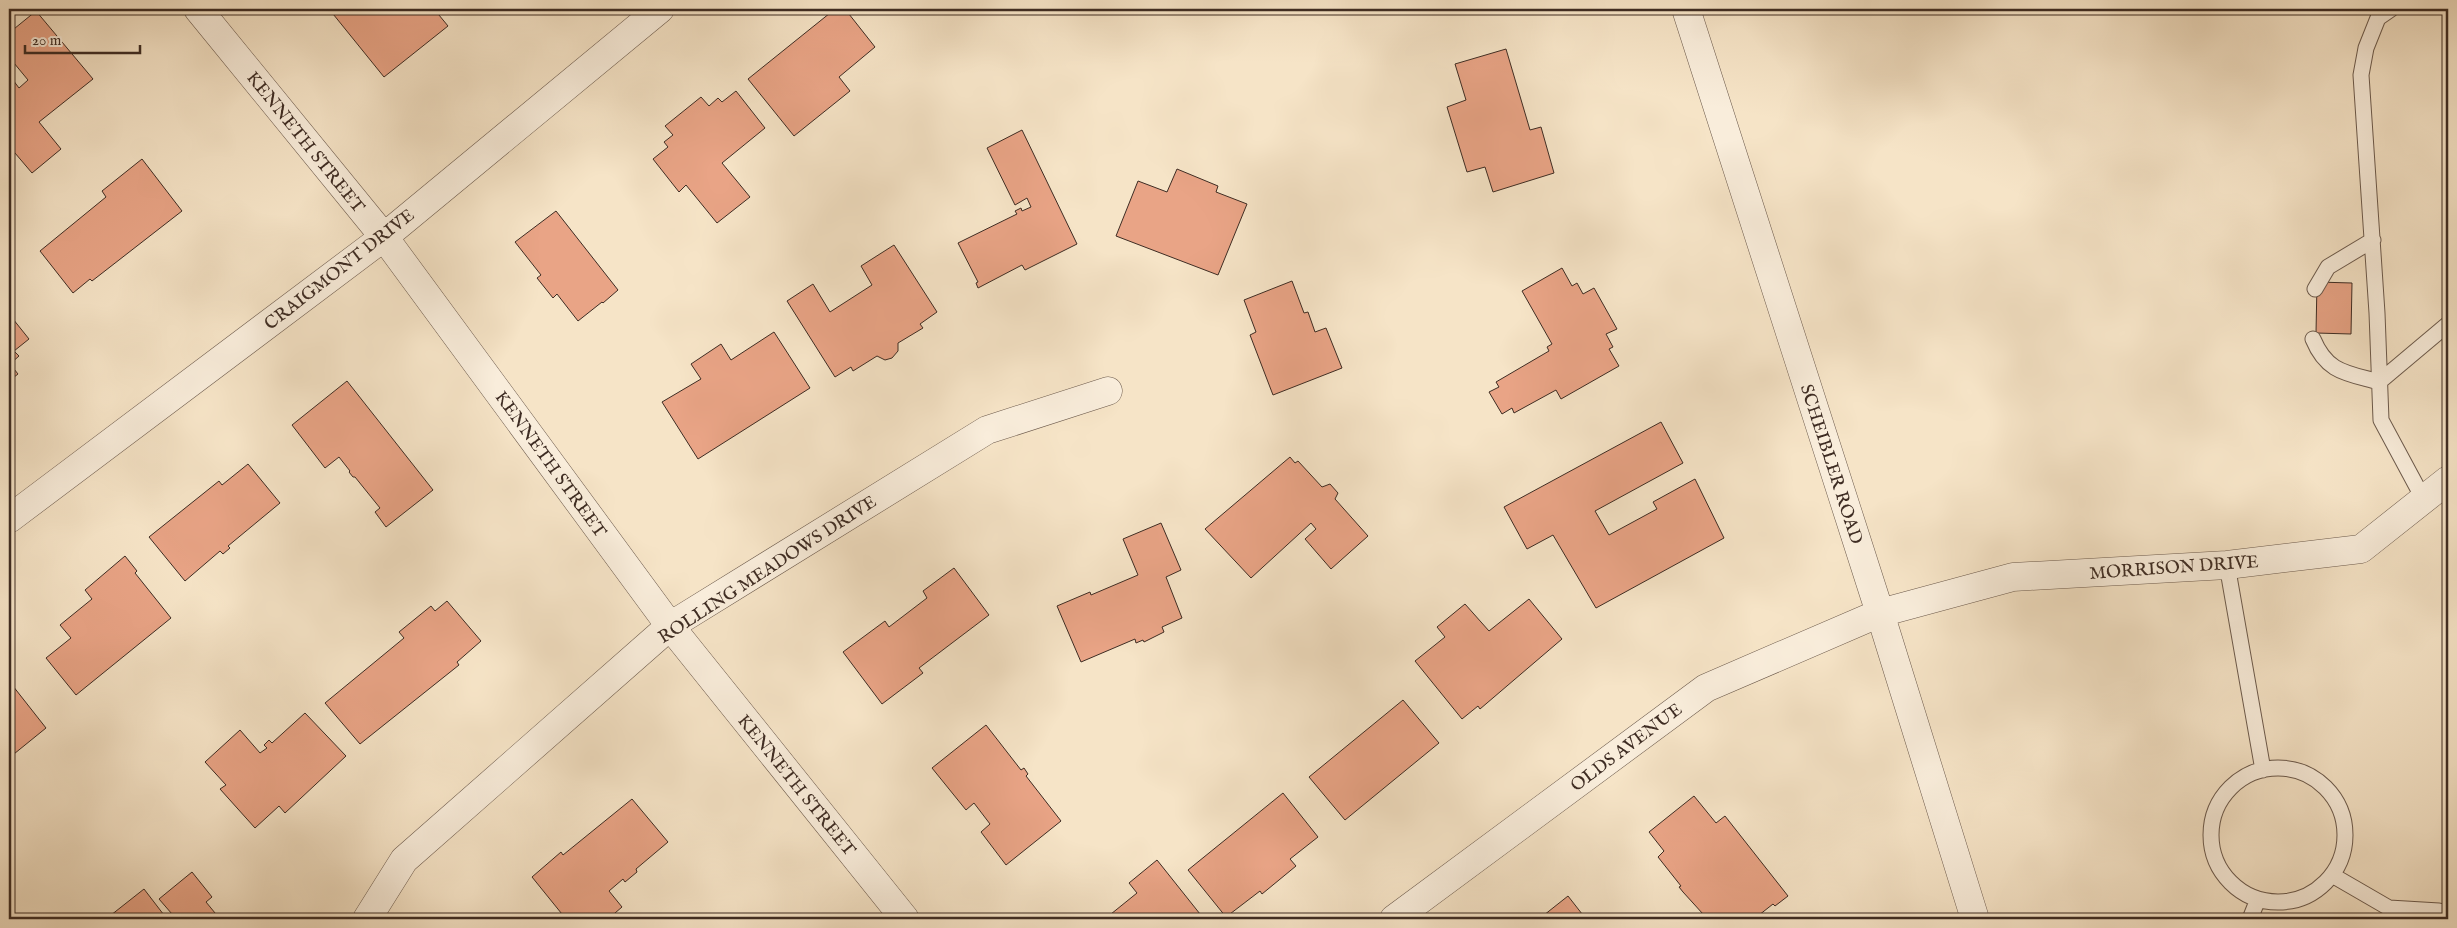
<svg xmlns="http://www.w3.org/2000/svg" width="2457" height="928" font-family="'IM FELL English',serif">
	<rect width="100%" height="100%" fill="#f6e4c7"/>
	<filter id="stains"><feTurbulence type="fractalNoise" baseFrequency=".004" numOctaves="4"/><feColorMatrix values="0 0 0 0 .2 0 0 0 0 .09 0 0 0 0 .02 0 0 0 .5 -.17"/></filter>
	<radialGradient id="worn" r=".72"><stop offset=".6" stop-color="#630" stop-opacity="0"/><stop offset="1" stop-color="#630" stop-opacity=".3"/></radialGradient>
	<!-- building -->
	<path fill="#e9a486" stroke="#3e2c23" d="M329 9H434L448 26 384 77Z
		M835 9H845L875 47 839 77 850 91 794 136 748 79Z
		M36 11 93 79 39 122 61 149 32 173 9 146V84L13 80 19 88 28 80 9 57V33Z
		M1506 49 1530 130 1541 127 1554 173 1493 192 1485 167 1467 172 1447 107 1466 100 1455 64Z
		M736 91 765 128 722 163 750 197 717 223 686 185 679 192 653 159 668 147 664 142 673 135 665 126 701 97 709 106 718 98 722 102Z
		M1022 130 1077 244 1025 270 1022 265 978 288 976 283 978 282 958 243 1017 214 1015 211 1021 208 1022 211 1031 207 1027 198 1015 205 987 148Z
		M142 159 182 211 92 281 90 279 73 293 40 251 106 197 102 191Z
		M1177 169 1218 186 1216 192 1247 204 1218 275 1116 236 1138 181 1167 192Z
		M556 211 618 290 603 303 602 302 578 321 557 294 553 298 537 278 541 275 515 242Z
		M894 245 937 312 920 324 923 328 898 343V351L892 358 885 360 877 356 853 371 851 367 835 377 787 301 813 284 830 312 872 285 861 266Z
		M1562 268 1572 286 1577 283 1583 294 1594 288 1617 329 1606 334 1613 347 1609 349 1619 366 1561 399 1556 390 1514 413 1512 408 1502 414 1489 392 1499 387 1496 382 1549 351 1547 347 1552 344 1522 291Z
		M1292 281 1304 313 1308 312 1315 332 1326 328 1342 368 1273 395 1250 335 1256 332 1244 300Z
		M2317 282 2352 283 2351 334 2316 333Z
		M9 314 29 339 14 351 19 356 10 364 18 374 9 381Z
		M774 332 810 388 698 459 662 402 701 379 691 364 721 344 731 360Z
		M347 381 433 490 386 527 375 512 380 508 355 477H353L349 472 350 471 339 457 325 468 292 425Z
		M1661 422 1683 463 1595 511 1609 535 1657 509 1653 502 1695 479 1724 538 1596 608 1553 535 1527 549 1504 507Z
		M1290 457 1295 463 1298 461 1322 487 1330 484 1338 493 1335 499 1368 536 1331 569 1305 539 1316 529 1311 523 1251 578 1205 529Z
		M248 464 280 503 228 546 230 548 223 554 220 551 185 581 149 537 219 481 222 485Z
		M1161 523 1181 570 1166 577 1182 618 1162 627 1164 632 1144 642 1143 640 1136 643 1135 639 1081 662 1057 606 1090 592 1091 595 1138 575 1123 539Z
		M125 556 137 571 135 573 171 618 76 695 46 658 71 638 60 625 92 599 85 590Z
		M954 568 989 615 919 668 923 673 882 704 843 652 885 621 889 627 927 598 923 591Z
		M1529 599 1562 639 1480 709 1478 706 1462 719 1415 661 1445 637 1437 627 1465 604 1489 631Z
		M447 601 481 641 457 662 459 665 360 744 325 703 404 638 399 632 431 606 435 611Z
		M9 681 46 728 9 758Z
		M1403 700 1439 743 1345 820 1309 777Z
		M305 713 346 756 285 813 279 806 255 828 220 789 226 785 205 762 240 730 260 753 267 748 264 745 269 740 272 743Z
		M986 725 1021 770 1024 768 1028 774 1026 776 1061 821 1006 865 981 832 990 824 974 803 966 810 932 768Z
		M1283 793 1318 837 1290 859 1296 866 1262 894 1260 891 1226 917 1188 870Z
		M1694 796 1716 823 1725 816 1788 896 1775 906 1773 904 1754 919H1697L1703 914 1683 892 1679 887 1681 886 1658 857 1664 851 1649 832Z
		M632 799 668 842 636 869 637 872 625 882 623 879 609 891 622 907 608 919H566L532 877 561 852 563 855Z
		M1157 860 1204 919H1116L1111 914 1137 893 1129 883Z
		M192 872 212 897 206 902 220 919H106L144 889 167 919 172 914 159 899Z
		M1568 896 1586 919H1539Z"/>
	<g fill="none" stroke-linecap="round" stroke-linejoin="round">
		<defs>
			<path id="service" d="M2391 9 2378 18 2366 48 2361 75 2377 313 2381 420 2424 500
				M2315 289 2328 267 2373 240
				M2313 339C2327 373 2347 373 2379 382L2448 324
				M2227 565 2263 770
				M2211 835a67 67 0 1 1 134 0a67 67 0 1 1-134 0Z
				M2332 875 2389 908 2439 911 2442 919
				M2250 919 2258 899"/>
			<path id="minor" d="M198 9 384 237 670 626 905 919
				M1686 9 1880 613 1975 919
				M9 519 384 237 660 9
				M367 919 404 860 670 626 987 430 1108 391
				M1394 919 1706 688 1880 613 2013 577 2227 565 2361 549 2448 480"/>
		</defs>
		<!-- service casing -->
		<use href="#service" stroke="#6c5a4c" stroke-width="17"/>
		<!-- minor casing -->
		<use href="#minor" stroke="#6c5a4c" stroke-width="29"/>
		<!-- service -->
		<use href="#service" stroke="#f9eddb" stroke-width="15"/>
		<!-- minor -->
		<use href="#minor" stroke="#f9eddb" stroke-width="28"/>
	</g>
	<g text-anchor="middle" stroke-width="4.5" stroke-linejoin="round" paint-order="stroke">
		<!-- street labels -->
		<g font-size="18" fill="#3e2c23" stroke="#f9eddb">
			<text transform="translate(306 142) rotate(51)" y="6">KENNETH STREET</text>
			<text transform="translate(339 269) rotate(-38)" y="6">CRAIGMONT DRIVE</text>
			<text transform="translate(551 464) rotate(54)" y="6">KENNETH STREET</text>
			<text transform="translate(1832 464) rotate(72)" y="6">SCHEIBLER ROAD</text>
			<text transform="translate(2174 567) rotate(-4)" y="6">MORRISON DRIVE</text>
			<text transform="translate(767 569) rotate(-33)" y="6">ROLLING MEADOWS DRIVE</text>
			<text transform="translate(1626 747) rotate(-37)" y="6">OLDS AVENUE</text>
			<text transform="translate(797 785) rotate(51)" y="6">KENNETH STREET</text>
		</g>
	</g>
	<!-- margin -->
	<rect width="2457" height="928" fill="none" stroke="#f6e4c7" stroke-width="30"/>
	<rect x="10" y="10" width="2437" height="908" fill="none" stroke="#3e2c23" stroke-width="2.5"/>
	<rect x="15" y="15" width="2427" height="898" fill="none" stroke="#3e2c23"/>
	<!-- scale -->
	<path d="M25 45v8h115v-8" fill="none" stroke="#3e2c23" stroke-width="2.5"/>
	<text x="32" y="45" font-size="15" fill="#3e2c23" stroke="#f9eddb" stroke-width="4" paint-order="stroke">20 m</text>
	<rect width="100%" height="100%" filter="url(#stains)"/>
	<rect width="100%" height="100%" fill="url(#worn)"/>
</svg>
